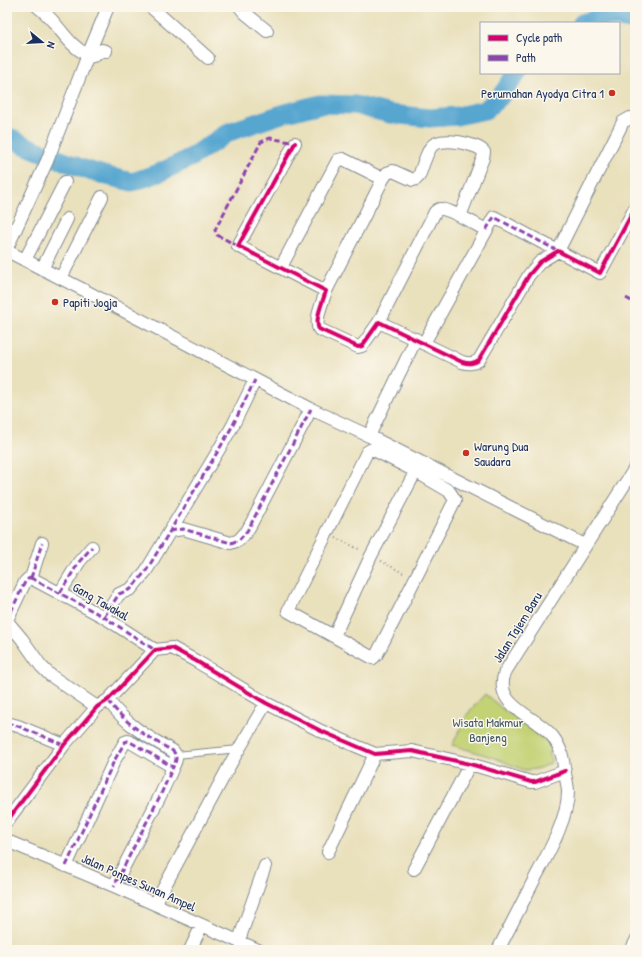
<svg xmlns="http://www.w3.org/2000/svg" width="642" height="957" font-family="'Patrick Hand',sans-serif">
	<rect width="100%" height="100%" fill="#fbf7ec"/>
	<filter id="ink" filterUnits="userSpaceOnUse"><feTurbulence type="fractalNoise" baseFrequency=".025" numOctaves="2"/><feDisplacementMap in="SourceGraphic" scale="8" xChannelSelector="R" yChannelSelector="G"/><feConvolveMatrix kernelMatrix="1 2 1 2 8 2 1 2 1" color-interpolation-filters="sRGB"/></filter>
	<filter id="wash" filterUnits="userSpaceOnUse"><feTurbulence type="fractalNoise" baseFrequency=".012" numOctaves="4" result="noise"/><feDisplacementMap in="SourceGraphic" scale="16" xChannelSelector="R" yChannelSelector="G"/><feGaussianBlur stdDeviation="0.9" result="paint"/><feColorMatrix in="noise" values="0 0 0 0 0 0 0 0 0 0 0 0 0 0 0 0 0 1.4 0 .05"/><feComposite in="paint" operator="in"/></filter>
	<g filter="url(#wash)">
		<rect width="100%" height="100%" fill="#e9e0bc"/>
		<!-- green -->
		<path fill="#c3d274" stroke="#6f8069" d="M485 694 505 711 528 723 531 728 549 742 551 763 537 769 524 770 495 758 452 745C457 737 459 730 463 722 468 711 477 703 485 694Z"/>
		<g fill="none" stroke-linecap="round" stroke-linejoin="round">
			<!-- river -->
			<path stroke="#56a6d0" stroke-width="19" d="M582 23 608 16 635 21
				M7 136 24 145 81 168 107 176 132 182 159 173 190 158 229 132 282 114 320 104 355 105 390 114 430 118 457 116 485 110 500 97 517 73"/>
		</g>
	</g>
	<g filter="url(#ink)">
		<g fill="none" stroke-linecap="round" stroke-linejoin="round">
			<defs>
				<path id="service" d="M176 755 239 749
					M628 950 635 936"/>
				<path id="minor" d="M38 7C57 20 66 45 88 55
					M151 7 208 58
					M240 7 244 12 267 31
					M86 58 96 55 102 50 106 51
					M295 143 238 246 326 291C323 301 314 320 319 329L358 347 362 346 379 322 462 362C469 364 473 364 479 360L529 275 540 262 558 251 600 273 635 208
					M7 248 47 161 88 55 108 7
					M7 251 80 288 311 409 369 436 585 545
					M25 260 65 182
					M281 267 338 160 343 159 383 179 387 173 393 171 413 180 416 179 419 176C422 168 426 154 431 147 439 136 477 143 484 152L483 158 460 216
					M42 269 67 219
					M61 278 102 197
					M326 291 383 179
					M379 322 435 212C437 210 438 209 440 209 448 208 477 225 486 230
					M424 343 494 217 558 251 623 122 630 118 635 120
					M369 436 416 339
					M372 449 415 471 449 491 455 500 377 654 373 658 288 611 367 452Z
					M170 531 183 529 231 543 239 540 247 531 251 524 311 409
					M31 578 104 617 155 650
					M31 578 42 543
					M60 593 79 562 92 547
					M104 617 119 594 131 589 146 571 221 446 233 425 255 380
					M7 620 25 582 28 579 31 578
					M7 621 22 639 41 666 50 675 97 707
					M334 636 371 556 419 465
					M108 700C125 724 147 737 173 751 178 757 176 761 173 767
					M7 723 18 726 64 745
					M7 821 64 745 97 707 108 700 155 650 172 648 196 661 266 703 321 731 375 754 412 751 470 764 531 782H535L565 771
					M7 841 114 886 258 950
					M328 852 375 754
					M66 866 114 761 125 742 128 741 132 743 173 767 161 794 114 886
					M414 869 470 764
					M155 904 232 761 266 703
					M239 940 265 866
					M190 950 202 925
					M498 950C510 927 521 905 533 882 546 857 568 820 568 792 568 786 566 779 565 774 563 759 562 749 553 737 536 715 492 707 505 672L635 468"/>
			</defs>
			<!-- service casing -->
			<use href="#service" stroke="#82888d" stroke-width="8"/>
			<!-- minor casing -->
			<use href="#minor" stroke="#82888d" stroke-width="14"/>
			<!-- path -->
			<path stroke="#82888d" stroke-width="2" stroke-dasharray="1 3" stroke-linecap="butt" d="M336 538 361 550
				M381 561 405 574"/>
			<!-- service -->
			<use href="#service" stroke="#fff" stroke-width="6"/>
			<!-- minor -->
			<use href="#minor" stroke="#fff" stroke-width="12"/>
			<!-- quiet -->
			<path stroke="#8e44ad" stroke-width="3" stroke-dasharray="6 3" stroke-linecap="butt" d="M486 230 494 217 558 251
				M238 246 217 235 215 230 261 142 270 138 295 143
				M626 298 635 303
				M170 531 183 529 231 543 239 540 247 531 251 524 311 409
				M31 578 104 617 155 650
				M31 578 42 543
				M60 593 79 562 92 547
				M104 617 119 594 131 589 146 571 221 446 233 425 255 380
				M7 620 25 582 28 579 31 578
				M108 700C125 724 147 737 173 751 178 757 176 761 173 767
				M7 723 18 726 64 745
				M66 866 114 761 125 742 128 741 132 743 173 767 161 794 114 886"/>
			<defs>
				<path id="cycleway" d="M295 143 238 246 326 291C323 301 314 320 319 329L358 347 362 346 379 322 462 362C469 364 473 364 479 360L529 275 540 262 558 251 600 273 635 208
					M7 821 64 745 97 707 108 700 155 650 172 648 196 661 266 703 321 731 375 754 412 751 470 764 531 782H535L565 771"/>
			</defs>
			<!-- cycleway casing -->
			<use href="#cycleway" stroke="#fbf7ec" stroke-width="6"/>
			<!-- cycleway -->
			<use href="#cycleway" stroke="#d6006c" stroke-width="4"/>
		</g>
	</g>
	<!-- markers -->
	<g fill="#c8321e" stroke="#fbf7ec" stroke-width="1.5">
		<circle cx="612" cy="93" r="4"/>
		<circle cx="55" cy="302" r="4"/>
		<circle cx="466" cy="453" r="4"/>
	</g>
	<g text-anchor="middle" stroke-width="3" stroke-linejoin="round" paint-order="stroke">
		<!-- poi labels -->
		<g font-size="13" fill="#1b2f5e" stroke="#fbf7ec" text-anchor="start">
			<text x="604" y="98" text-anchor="end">Perumahan Ayodya Citra 1</text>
			<text x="63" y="307">Papiti Jogja</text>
			<text x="474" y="451">Warung Dua<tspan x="474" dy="15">Saudara</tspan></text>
		</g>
		<!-- street labels -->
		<g font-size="13" fill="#1b2f5e" stroke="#fbf7ec">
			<text transform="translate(101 601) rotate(30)" y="5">Gang Tawakal</text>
			<text transform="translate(517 627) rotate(-58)" y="5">Jalan Tajem Baru</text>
			<text transform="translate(139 882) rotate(24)" y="5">Jalan Ponpes Sunan Ampel</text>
		</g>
		<!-- park labels -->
		<g font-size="13" fill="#455864" stroke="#fbf7ec">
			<text x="488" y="727">Wisata Makmur<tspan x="488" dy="15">Banjeng</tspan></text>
		</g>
	</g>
	<!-- margin -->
	<rect width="642" height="957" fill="none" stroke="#fbf7ec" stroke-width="24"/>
	<!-- legend -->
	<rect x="480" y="22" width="140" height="52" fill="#fbf7ec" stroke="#a1a7b3"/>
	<rect x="488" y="35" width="20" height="6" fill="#d6006c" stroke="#a1a7b3"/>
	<text x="516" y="42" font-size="12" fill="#1b2f5e">Cycle path</text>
	<rect x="488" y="55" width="20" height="6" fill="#8e44ad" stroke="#a1a7b3"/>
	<text x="516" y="62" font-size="12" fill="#1b2f5e">Path</text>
	<!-- north arrow -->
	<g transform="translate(42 42) rotate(108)" stroke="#fbf7ec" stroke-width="3" paint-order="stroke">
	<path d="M0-3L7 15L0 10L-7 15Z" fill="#1b2f5e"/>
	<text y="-6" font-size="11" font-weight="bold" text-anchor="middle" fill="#1b2f5e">N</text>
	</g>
</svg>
